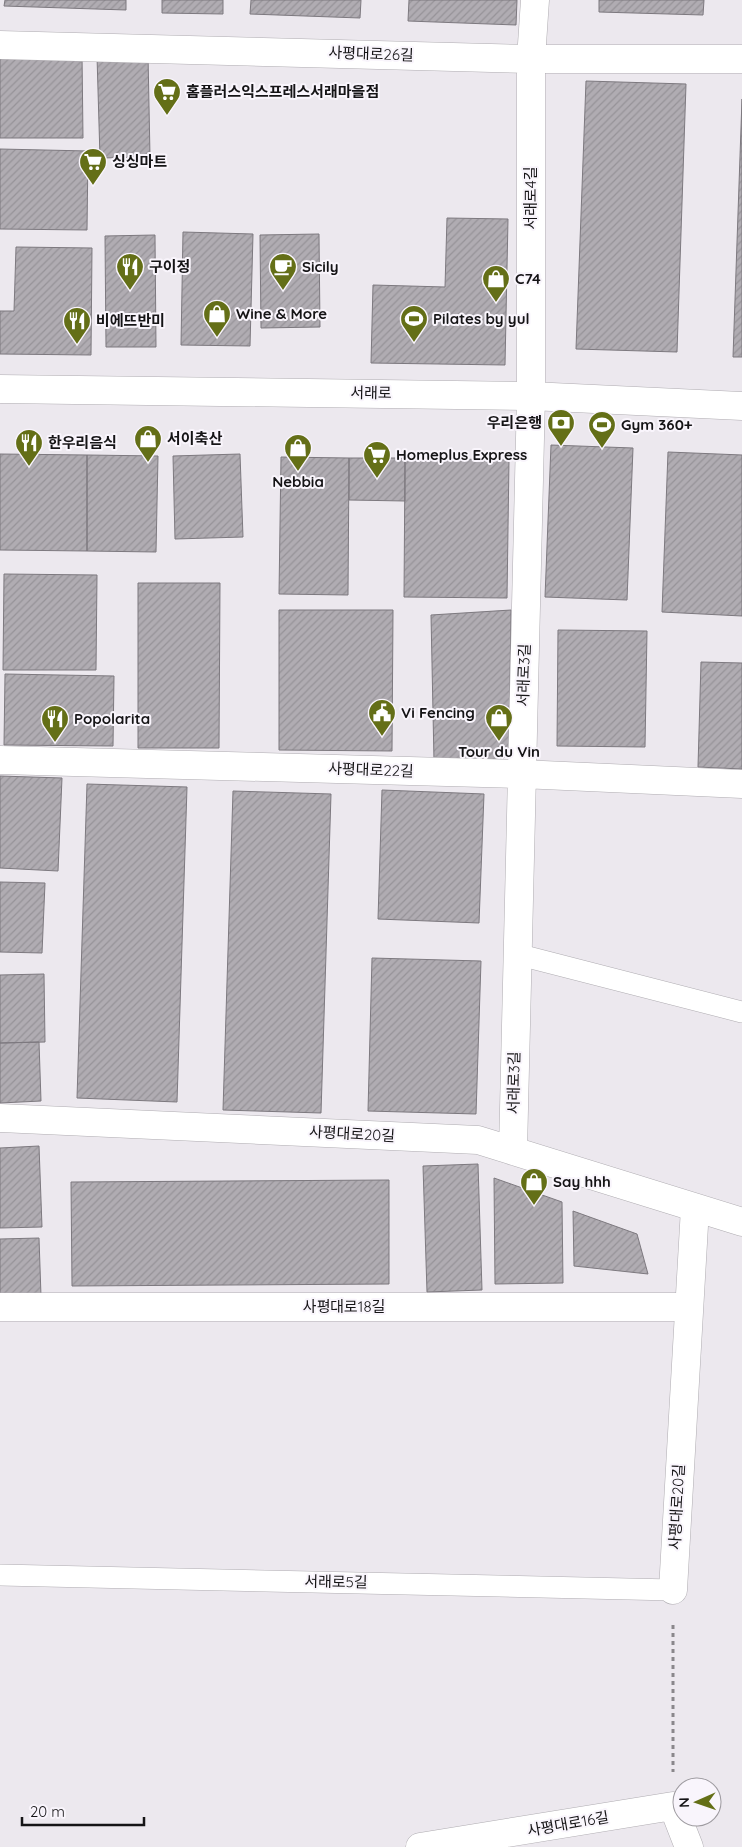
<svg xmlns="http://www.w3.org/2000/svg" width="742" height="1847" font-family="Quicksand,'Noto Sans KR',sans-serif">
	<defs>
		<pattern id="building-hatch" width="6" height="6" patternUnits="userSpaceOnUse" patternTransform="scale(1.25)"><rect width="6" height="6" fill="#b0acb2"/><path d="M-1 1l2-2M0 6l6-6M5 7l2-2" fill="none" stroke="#969398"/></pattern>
	</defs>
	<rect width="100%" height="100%" fill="#ece8ee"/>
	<!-- building -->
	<path fill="url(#building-hatch)" stroke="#7d797f" d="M5 0H126V10L4 6Z
		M162 0H223V14L162 13Z
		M251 0H361L360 18 250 14Z
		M409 0H517L516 25 408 21Z
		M599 0H704L703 15 599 12Z
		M82 55 83 138H0V56Z
		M148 55 150 157 100 158 97 56Z
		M586 81 686 84 677 352 576 349Z
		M742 99V357H733Z
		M0 149 88 151 87 230 0 229Z
		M447 218 508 219 505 365 371 363 373 285 445 287Z
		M183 232 253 234 250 346 181 345Z
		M319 234 320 327 261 328 260 235Z
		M155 235 156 347H106L105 236Z
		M16 247 92 248 91 355 0 354V311H14Z
		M551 445 633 448 627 600 545 597Z
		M668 452 742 455V616L662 612Z
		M0 454 87 455V551L0 550Z
		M240 454 243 537 175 539 173 456Z
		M87 455 158 456 156 552 87 551Z
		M281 457 349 458 348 595 279 594Z
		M349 458H405V501L349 500Z
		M405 458 509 460 507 598 404 597Z
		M4 574 97 575 96 670H3Z
		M138 583H220L219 748H138Z
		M279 610H393L392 751 279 750Z
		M511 610 509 748 504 758 497 763 434 761 431 615Z
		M558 630 647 631 645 747 557 746Z
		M701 662 742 663V769L698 767Z
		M5 674 114 676 113 746 4 745Z
		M0 776 62 778 58 871 0 868Z
		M87 784 187 787 177 1102 77 1098Z
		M382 790 484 794 479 923 378 919Z
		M233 791 331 794 321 1113 223 1110Z
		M0 882 45 883 42 953 0 952Z
		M372 958 481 961 476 1114 368 1111Z
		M44 974 45 1042 0 1043V975Z
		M39 1042 41 1101 0 1103V1043Z
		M39 1146 42 1227 0 1228V1148Z
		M478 1164 482 1290 427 1292 423 1166Z
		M494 1178 562 1202 563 1283 495 1284Z
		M389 1180V1284L72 1286 71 1182Z
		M573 1211 637 1234 648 1274 574 1266Z
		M39 1238 41 1296 0 1297V1239Z"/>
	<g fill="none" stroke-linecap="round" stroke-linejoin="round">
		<defs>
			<path id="lane" d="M516 954 742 1012
				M0 1575 673 1590"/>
			<path id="street" d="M0 45 531 59H742
				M0 760 521 774 742 784
				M0 1118 478 1140 742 1222
				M513 1151 531 396V59L535 0
				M0 1307H689
				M673 1590 695 1208
				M420 1847 673 1806 689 1847"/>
			<path id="secondary" d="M0 389 531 396 742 406"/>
		</defs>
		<!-- lane casing -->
		<use href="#lane" stroke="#afacb1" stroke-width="22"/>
		<!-- street casing -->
		<use href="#street" stroke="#afacb1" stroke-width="29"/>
		<!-- secondary casing -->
		<use href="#secondary" stroke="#afacb1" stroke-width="29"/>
		<!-- path -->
		<path stroke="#8a878b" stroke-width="3" stroke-dasharray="4 4" stroke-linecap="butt" d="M673 1625V1772"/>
		<!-- lane -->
		<use href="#lane" stroke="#fff" stroke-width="21"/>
		<!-- street -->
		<use href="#street" stroke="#fff" stroke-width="28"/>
		<!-- secondary -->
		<use href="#secondary" stroke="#fff" stroke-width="28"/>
	</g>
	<!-- icons -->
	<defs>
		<symbol id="supermarket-pin" viewBox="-11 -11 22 30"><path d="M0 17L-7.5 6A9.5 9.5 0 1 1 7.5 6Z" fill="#646f17" stroke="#f9f5fc"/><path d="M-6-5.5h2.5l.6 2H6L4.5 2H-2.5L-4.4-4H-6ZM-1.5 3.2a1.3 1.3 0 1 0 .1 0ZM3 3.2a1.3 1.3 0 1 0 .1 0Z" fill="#fff"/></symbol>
		<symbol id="restaurant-pin" viewBox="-11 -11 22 30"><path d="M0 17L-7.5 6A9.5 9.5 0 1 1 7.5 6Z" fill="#646f17" stroke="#f9f5fc"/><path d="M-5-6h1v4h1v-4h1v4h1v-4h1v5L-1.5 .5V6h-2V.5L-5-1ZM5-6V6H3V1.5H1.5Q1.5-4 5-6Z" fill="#fff"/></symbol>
		<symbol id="cafe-pin" viewBox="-11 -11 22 30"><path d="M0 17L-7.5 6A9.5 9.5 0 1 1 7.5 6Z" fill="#646f17" stroke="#f9f5fc"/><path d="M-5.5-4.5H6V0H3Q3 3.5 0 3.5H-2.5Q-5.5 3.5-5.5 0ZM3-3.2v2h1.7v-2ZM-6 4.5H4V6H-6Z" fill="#fff"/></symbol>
		<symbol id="shop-pin" viewBox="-11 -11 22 30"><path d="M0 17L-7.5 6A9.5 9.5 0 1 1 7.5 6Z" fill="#646f17" stroke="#f9f5fc"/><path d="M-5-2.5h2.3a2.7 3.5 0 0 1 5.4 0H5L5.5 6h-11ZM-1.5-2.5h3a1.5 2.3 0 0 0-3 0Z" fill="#fff"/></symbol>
		<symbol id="stadium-pin" viewBox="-11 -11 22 30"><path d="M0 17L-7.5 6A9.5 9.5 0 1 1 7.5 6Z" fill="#646f17" stroke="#f9f5fc"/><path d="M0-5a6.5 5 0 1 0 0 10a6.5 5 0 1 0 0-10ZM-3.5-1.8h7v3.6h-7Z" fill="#fff"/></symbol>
		<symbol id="bank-pin" viewBox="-11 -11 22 30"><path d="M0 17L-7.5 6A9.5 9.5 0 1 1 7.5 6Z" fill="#646f17" stroke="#f9f5fc"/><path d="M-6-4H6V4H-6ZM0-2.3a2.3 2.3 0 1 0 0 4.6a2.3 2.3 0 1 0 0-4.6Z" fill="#fff"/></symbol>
		<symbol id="civic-pin" viewBox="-11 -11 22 30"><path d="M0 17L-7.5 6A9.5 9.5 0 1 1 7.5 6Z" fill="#646f17" stroke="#f9f5fc"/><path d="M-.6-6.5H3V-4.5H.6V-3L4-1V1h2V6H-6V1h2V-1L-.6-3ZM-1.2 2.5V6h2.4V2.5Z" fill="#fff"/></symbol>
	</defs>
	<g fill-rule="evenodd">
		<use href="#supermarket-pin" x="151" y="76" width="32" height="43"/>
		<use href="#supermarket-pin" x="77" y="146" width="32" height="43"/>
		<use href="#restaurant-pin" x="114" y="251" width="32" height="43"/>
		<use href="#cafe-pin" x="267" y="251" width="32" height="43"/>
		<use href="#shop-pin" x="480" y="263" width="32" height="43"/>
		<use href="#shop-pin" x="201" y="298" width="32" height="43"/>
		<use href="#stadium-pin" x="398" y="303" width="32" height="43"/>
		<use href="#restaurant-pin" x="61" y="305" width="32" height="43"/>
		<use href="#bank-pin" x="545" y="407" width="32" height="43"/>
		<use href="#stadium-pin" x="586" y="409" width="32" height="43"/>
		<use href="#shop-pin" x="132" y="423" width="32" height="43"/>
		<use href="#restaurant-pin" x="13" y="427" width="32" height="43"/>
		<use href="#shop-pin" x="282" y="432" width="32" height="43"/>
		<use href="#supermarket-pin" x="361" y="439" width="32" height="43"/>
		<use href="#civic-pin" x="366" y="697" width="32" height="43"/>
		<use href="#shop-pin" x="483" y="702" width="32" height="43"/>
		<use href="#restaurant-pin" x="39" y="703" width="32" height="43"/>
		<use href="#shop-pin" x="518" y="1166" width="32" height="43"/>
	</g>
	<g text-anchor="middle" stroke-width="4" stroke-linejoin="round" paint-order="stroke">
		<!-- street labels -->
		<g font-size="15" fill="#151416" stroke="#f9f5fc">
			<text transform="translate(371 54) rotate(2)" y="5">사평대로26길</text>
			<text transform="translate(531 198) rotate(-90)" y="5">서래로4길</text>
			<text transform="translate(371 393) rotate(1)" y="5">서래로</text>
			<text transform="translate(524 675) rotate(-88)" y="5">서래로3길</text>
			<text transform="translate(371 770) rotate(2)" y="5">사평대로22길</text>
			<text transform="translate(514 1083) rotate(-89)" y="5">서래로3길</text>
			<text transform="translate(352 1134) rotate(3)" y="5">사평대로20길</text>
			<text x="344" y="1312">사평대로18길</text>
			<text transform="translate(677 1507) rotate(-87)" y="5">사평대로20길</text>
			<text transform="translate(336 1582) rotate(1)" y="5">서래로5길</text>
			<text transform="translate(568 1824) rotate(-10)" y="5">사평대로16길</text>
		</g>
		<!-- poi labels -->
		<g font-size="15" font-weight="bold" fill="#151416" stroke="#f9f5fc" text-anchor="start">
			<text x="186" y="97">홈플러스익스프레스서래마을점</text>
			<text x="112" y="167">싱싱마트</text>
			<text x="149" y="272">구이정</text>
			<text x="302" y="272">Sicily</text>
			<text x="515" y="284">C74</text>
			<text x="236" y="319">Wine &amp; More</text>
			<text x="433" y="324">Pilates by yul</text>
			<text x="96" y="326">비에뜨반미</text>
			<text x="542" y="428" text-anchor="end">우리은행</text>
			<text x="621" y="430">Gym 360+</text>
			<text x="167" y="444">서이축산</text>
			<text x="48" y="448">한우리음식</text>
			<text x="396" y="460">Homeplus Express</text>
			<text x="298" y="487" text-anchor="middle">Nebbia</text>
			<text x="401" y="718">Vi Fencing</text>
			<text x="74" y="724">Popolarita</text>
			<text x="499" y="757" text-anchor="middle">Tour du Vin</text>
			<text x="553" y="1187">Say hhh</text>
		</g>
	</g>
	<!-- north arrow -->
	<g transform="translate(697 1802) rotate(268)"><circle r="24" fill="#f9f5fc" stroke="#9e9ba0"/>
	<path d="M0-4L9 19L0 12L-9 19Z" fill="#646f17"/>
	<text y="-8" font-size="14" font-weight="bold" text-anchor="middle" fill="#151416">N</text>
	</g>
	<!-- scale -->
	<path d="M22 1817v8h122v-8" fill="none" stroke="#151416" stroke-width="2.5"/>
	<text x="30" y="1817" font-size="15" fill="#151416" stroke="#f9f5fc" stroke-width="4" paint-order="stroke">20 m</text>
</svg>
